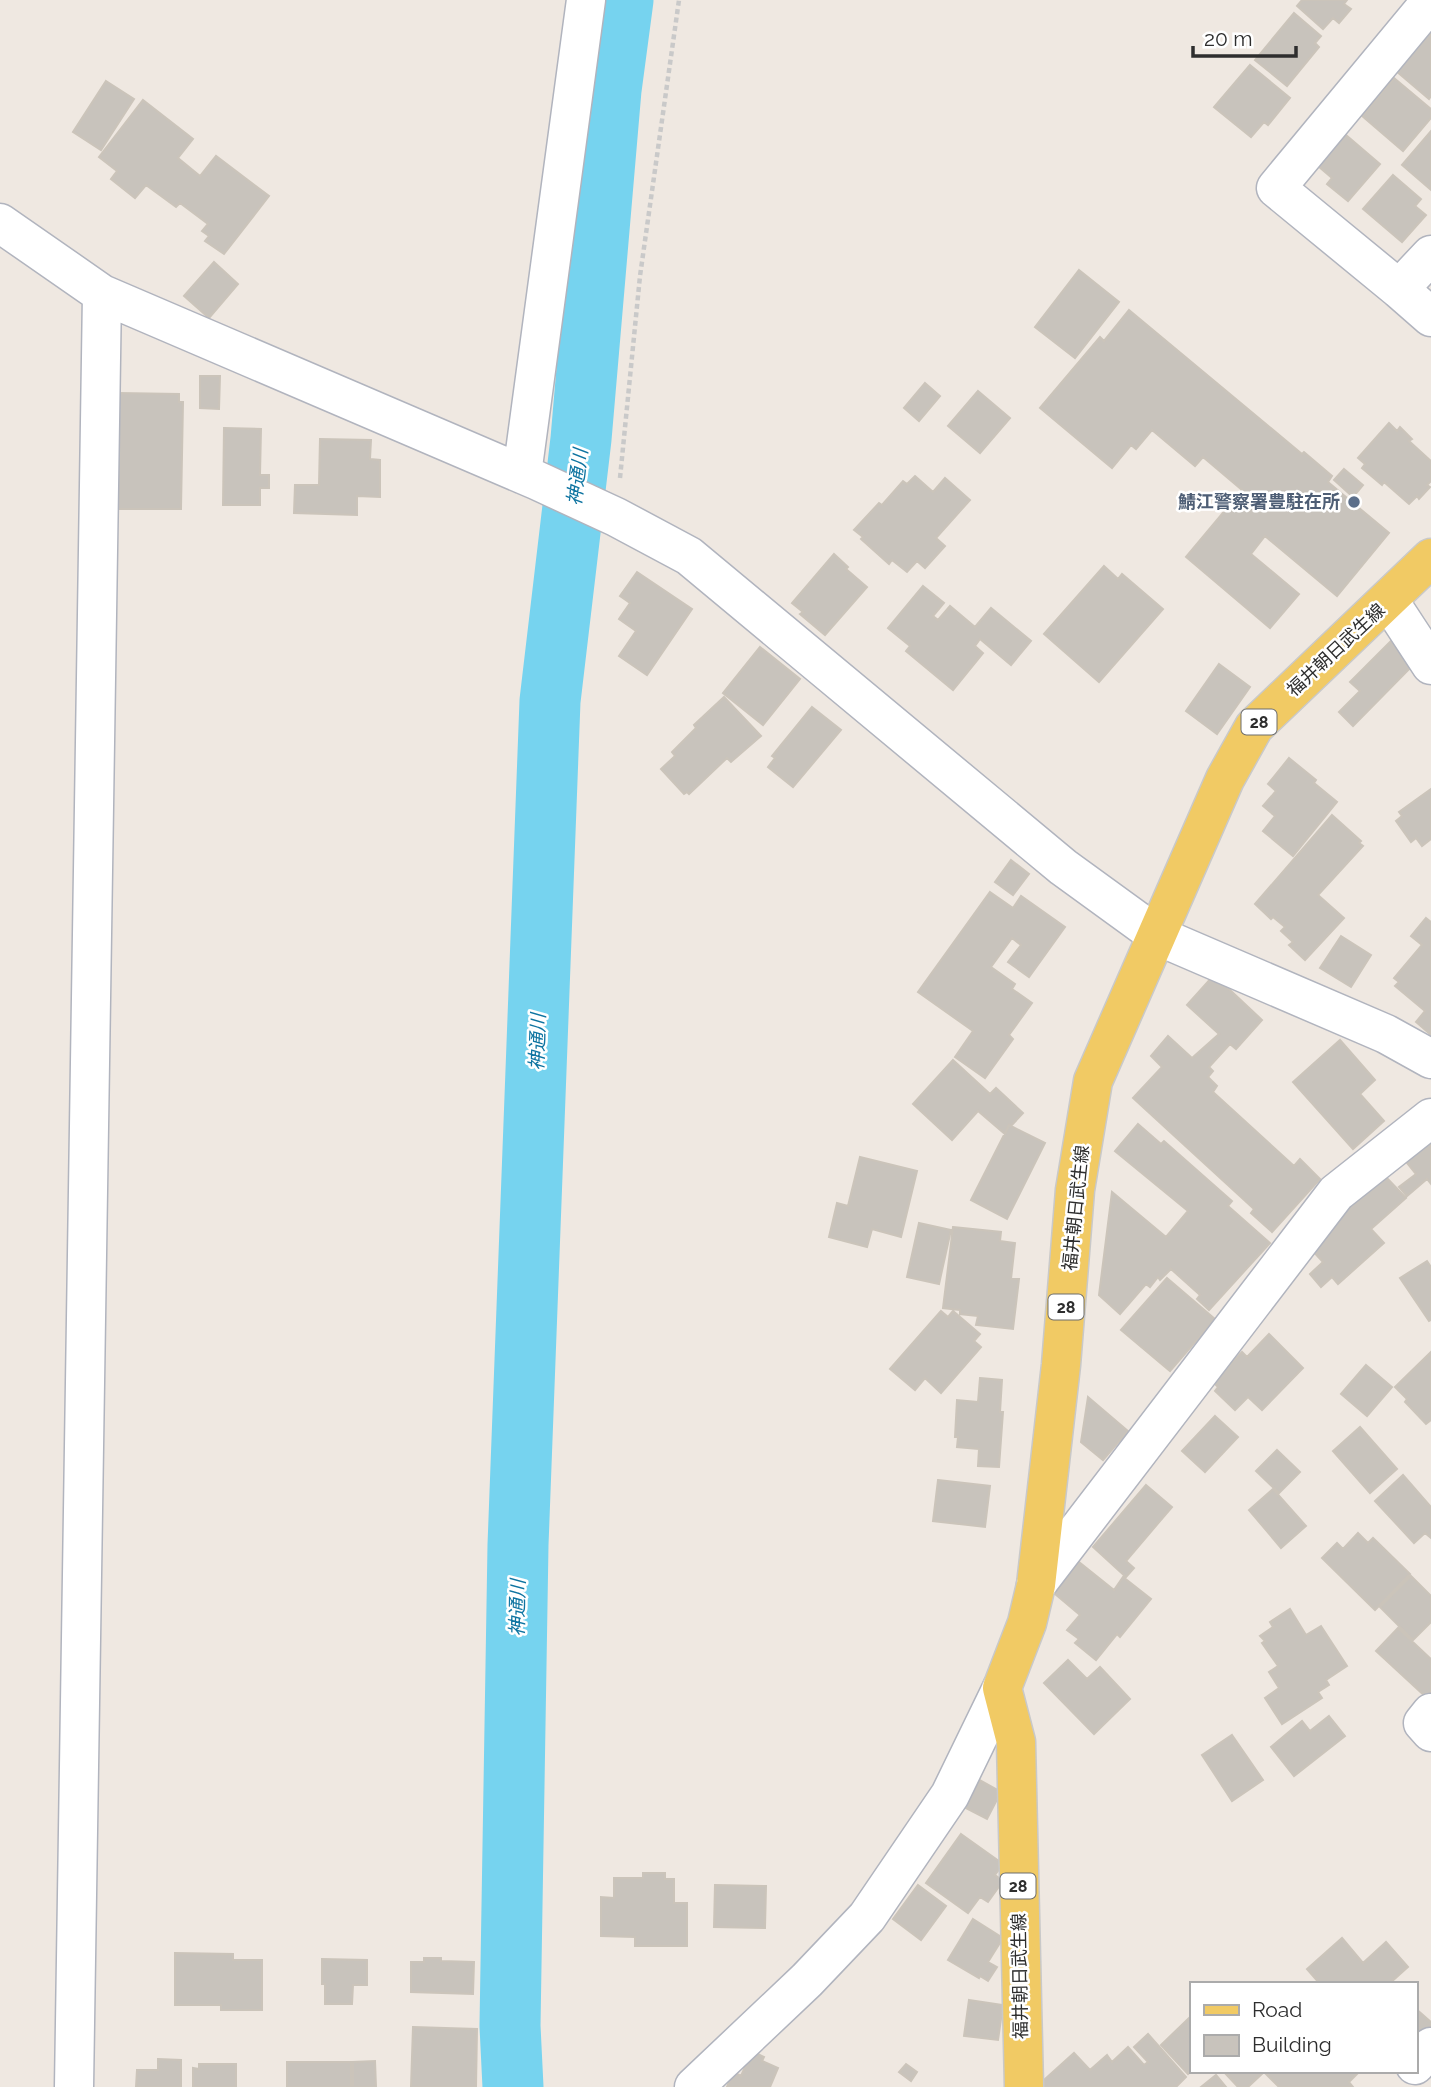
<svg xmlns="http://www.w3.org/2000/svg" width="1431" height="2087" font-family="Raleway,'Noto Sans JP',sans-serif">
	<rect width="100%" height="100%" fill="#efe8e1"/>
	<g fill="none" stroke-linecap="round" stroke-linejoin="round">
		<!-- river -->
		<path stroke="#76d3ef" stroke-width="61" d="M513 2087 510 2026 518 1545 550 701 581 439 611 90 623 0"/>
	</g>
	<!-- building -->
	<path fill="#c8c3bc" stroke="#cbc4ba" stroke-width="2" d="M1302 0H1347L1344 4 1351 9 1339 23 1333 18 1323 29 1297 6Z
		M1294 13 1321 36 1315 43 1319 47 1287 86 1255 60Z
		M1424 25 1431 31V96L1429 99 1390 66Z
		M1250 65 1290 98 1268 125 1264 122 1251 137 1214 107Z
		M1394 78 1431 109V118L1403 151 1362 116Z
		M106 81 134 99 101 150 73 132Z
		M143 100 193 139 178 158 200 176 216 156 269 196 224 254 205 241 209 236 202 231 208 224 180 203 176 207 146 185 135 198 111 179 117 171 99 157Z
		M1339 129 1380 164 1348 201 1327 184 1332 178 1312 161Z
		M1431 131V190L1402 165Z
		M1393 175 1421 199 1415 206 1426 215 1402 242 1363 209Z
		M214 262 238 284 209 318 184 296Z
		M1079 270 1119 302 1075 358 1035 327Z
		M1129 310 1302 454 1304 452 1332 476 1328 482 1389 533 1337 596 1265 536 1251 554 1299 594 1270 628 1186 557 1242 490 1203 457 1195 466 1152 430 1136 449 1131 445 1112 468 1040 408 1100 337 1104 341Z
		M200 376H220L219 409 200 408Z
		M925 383 940 396 919 421 904 408Z
		M978 391 1010 418 980 453 948 426Z
		M118 393 179 394V402H183L181 509H117Z
		M1389 423 1397 431 1400 427 1412 439 1409 441 1431 461V481L1427 485 1430 487 1419 499 1417 496 1409 504 1384 482 1382 485 1362 468 1365 464 1358 458Z
		M224 428 261 429 260 475H269V488H260V505H223Z
		M320 439 371 440 370 459 380 460V497L357 496V515L294 513 295 485H319Z
		M1344 469 1363 485 1353 497 1334 480Z
		M915 476 933 492 945 478 970 500 936 538 945 546 925 568 917 561 907 572 892 560 889 564 861 539 863 537 854 530 879 503 882 505 903 481 907 484Z
		M834 554 848 567 846 569 867 587 825 635 800 614 803 612 792 603Z
		M1104 566 1118 579 1122 574 1163 609 1099 682 1044 634Z
		M637 572 692 609 647 675 619 656 636 631 619 619 630 603 620 596Z
		M923 586 944 603 933 616 938 620 950 606 975 627 991 608 1031 641 1011 665 980 639 975 646 983 653 953 690 906 651 910 646 888 628Z
		M1398 634 1421 657 1353 726 1339 712 1360 691 1350 682Z
		M760 647 800 679 763 725 723 693Z
		M1219 664 1250 687 1217 734 1186 711Z
		M724 697 761 736 731 762 727 758 689 794 687 792 684 794 661 769 675 756 672 752 696 728 694 725Z
		M812 707 841 730 793 787 768 767 775 758 772 756Z
		M1289 758 1316 780 1314 783 1337 802 1293 856 1263 831 1275 816 1263 806 1276 791 1268 784Z
		M1431 789V839L1422 846 1416 838 1411 842 1396 821 1402 816 1399 812Z
		M1332 815 1361 841 1359 843 1363 846 1318 895 1344 918 1305 960 1289 945 1293 942 1281 931 1285 927 1273 917 1271 919 1255 904Z
		M1011 860 1029 874 1013 895 995 882Z
		M990 892 1013 908 1021 896 1065 927 1029 977 1008 962 1021 945 1012 938 991 967 1015 984 1012 989 1032 1003 1009 1035 1013 1039 985 1078 955 1057 973 1031 918 992Z
		M1426 918 1431 922V1035L1416 1022 1425 1011 1395 986 1399 982 1394 978 1422 945 1411 936Z
		M1341 936 1371 955 1351 987 1320 968Z
		M1214 975 1262 1020 1236 1049 1230 1044 1209 1067 1213 1071 1208 1077 1217 1086 1213 1092 1294 1166 1300 1159 1320 1179 1272 1232 1251 1213 1254 1209 1133 1098 1162 1067 1151 1056 1168 1036 1192 1058 1219 1034 1187 1005Z
		M1340 1040 1375 1080 1360 1094 1384 1121 1353 1149 1293 1082Z
		M953 1060 990 1094 996 1088 1023 1113 1011 1126 1009 1125 1005 1134 978 1111 952 1140 913 1104Z
		M1138 1124 1161 1144 1164 1141 1232 1201 1228 1206 1270 1243 1209 1310 1197 1299 1200 1295 1171 1269 1160 1280 1158 1277 1150 1287 1146 1284 1120 1314 1099 1295 1112 1192 1166 1237 1188 1211 1115 1151Z
		M1009 1125 1045 1143 1007 1219 971 1200Z
		M1431 1136V1184L1427 1179 1407 1196 1399 1187 1416 1174 1403 1158Z
		M860 1157 917 1171 901 1237 872 1229 867 1247 829 1237 837 1203 848 1206Z
		M1384 1175 1406 1198 1371 1229 1384 1243 1338 1284 1332 1277 1321 1287 1310 1274 1323 1262 1310 1248 1349 1207Z
		M919 1223 951 1230 939 1284 907 1277Z
		M953 1227 1001 1232 1000 1241 1015 1243 1011 1279H1019L1013 1329 976 1325 978 1316 960 1314V1310L943 1308Z
		M1427 1261 1431 1267V1320L1429 1321 1400 1278Z
		M1167 1278 1215 1319 1170 1371 1121 1330Z
		M941 1311 948 1317 953 1311 980 1334 974 1341 981 1347 941 1393 925 1378 915 1390 890 1369Z
		M1269 1334 1303 1368 1262 1410 1248 1397 1235 1410 1215 1391 1218 1387 1213 1382 1242 1352 1247 1357Z
		M1431 1352V1420L1426 1424 1405 1402 1407 1399 1395 1387Z
		M1366 1365 1392 1387 1367 1416 1341 1394Z
		M980 1378 1002 1380 1000 1412H1003L999 1467 978 1466 979 1449 957 1447 958 1437H955L957 1400 978 1402Z
		M1088 1397 1128 1431 1103 1460 1081 1442Z
		M1215 1416 1238 1437 1205 1472 1182 1451Z
		M1360 1427 1397 1469 1370 1493 1333 1451Z
		M1277 1450 1300 1472 1279 1493 1256 1471Z
		M1403 1475 1431 1507V1538L1425 1533 1414 1543 1375 1501Z
		M938 1480 990 1486 985 1527 933 1521Z
		M1146 1485 1172 1507 1126 1561 1134 1568 1126 1577 1093 1547Z
		M1273 1489 1306 1526 1281 1548 1249 1510Z
		M1358 1533 1368 1543 1373 1538 1410 1574 1375 1610 1322 1558 1337 1543 1343 1549Z
		M1079 1562 1114 1590 1123 1577 1151 1599 1120 1637 1117 1634 1096 1660 1075 1643 1079 1639 1067 1630 1080 1615 1054 1593Z
		M1411 1576 1431 1596V1622L1413 1640 1380 1607Z
		M1290 1609 1306 1635 1321 1626 1347 1666 1326 1680 1329 1685 1318 1692 1322 1698 1282 1724 1265 1698 1279 1688 1269 1672 1278 1666 1262 1643 1265 1641 1260 1636 1273 1627 1270 1622Z
		M1398 1628 1431 1659V1696L1427 1698 1376 1651Z
		M1068 1660 1087 1679 1100 1667 1130 1699 1094 1734 1044 1683Z
		M1329 1716 1345 1736 1294 1776 1271 1747 1302 1721 1310 1731Z
		M1232 1735 1263 1780 1232 1801 1202 1755Z
		M976 1778 1001 1792 987 1819 962 1806Z
		M961 1834 1003 1864 995 1875 1003 1881 988 1902 980 1897 968 1913 926 1883Z
		M643 1873H665V1879H674V1903H687V1946H635V1937L601 1936V1897L614 1898V1878H643Z
		M715 1885 766 1886 765 1928 714 1927Z
		M918 1885 946 1906 921 1940 893 1919Z
		M973 1919 1003 1938 988 1962 997 1967 988 1981 980 1976 979 1978 948 1960Z
		M1342 1938 1363 1963 1386 1942 1408 1967 1389 1984H1320L1307 1969Z
		M175 1953 233 1954V1960H262V2010H221V2005H175Z
		M424 1958H441V1961L474 1962 473 1994 411 1992V1962H424Z
		M322 1959 367 1960V1985H353L352 2004H325V1984H322Z
		M969 2000 1003 2005 998 2040 964 2036Z
		M1415 2008 1431 2022V2026L1415 2044Z
		M1190 2017 1191 2071 1188 2074 1161 2045Z
		M413 2027 477 2029 476 2087H411Z
		M1148 2034 1186 2077 1176 2087H1044V2080L1074 2053 1090 2070 1107 2055 1112 2062 1128 2047 1144 2065 1148 2062 1134 2047Z
		M752 2051 764 2057 762 2061 778 2068 770 2087H727L733 2072 741 2076Z
		M158 2059 181 2060V2087H136L137 2070H158Z
		M375 2061 376 2087H353V2062Z
		M287 2062H351V2087H287Z
		M199 2064H236V2087H193V2068L199 2069Z
		M906 2064 917 2072 911 2081 899 2072Z
		M1223 2071H1360L1349 2082 1353 2087H1279L1264 2072 1248 2087H1238Z
		M1216 2075 1226 2087H1201Z"/>
	<g fill="none" stroke-linecap="round" stroke-linejoin="round">
		<defs>
			<path id="minor" d="M1431 1 1276 188 1399 289 1431 255
				M0 223 102 294 536 480 616 517 689 556 1063 867 1158 936 1386 1034 1431 1059
				M1399 289 1431 317
				M522 474 586 0
				M1389 601 1431 665
				M1036 1585 1336 1193 1431 1118
				M1431 1713 1423 1723 1431 1732
				M1415 2065 1431 2047
				M74 2087 102 294
				M694 2087 807 1980 867 1917 950 1795 1002 1688"/>
			<path id="major" d="M1024 2087 1016 1742 1002 1688 1027 1623 1036 1585 1061 1365 1075 1190 1093 1081 1225 779 1254 727 1431 558"/>
		</defs>
		<!-- minor casing -->
		<use href="#minor" stroke="#b1b4be" stroke-width="41"/>
		<!-- major casing -->
		<use href="#major" stroke="#c9c9c9" stroke-width="41"/>
		<!-- path -->
		<path stroke="#c9c9c9" stroke-width="4.5" stroke-dasharray="5 3.5" stroke-linecap="butt" d="M620 478 640 276 679 0"/>
		<!-- minor -->
		<use href="#minor" stroke="#fff" stroke-width="38"/>
		<!-- major -->
		<use href="#major" stroke="#f1ca64" stroke-width="38"/>
	</g>
	<!-- markers -->
	<circle fill="#5c6f8a" stroke="#fff" stroke-width="2.5" cx="1354" cy="502" r="7"/>
	<g text-anchor="middle" stroke-width="5" stroke-linejoin="round" paint-order="stroke">
		<!-- shield labels -->
		<g fill="#fff" stroke="#6d6d6d" stroke-width="2">
			<rect x="1241.5" y="709.5" width="35" height="25" rx="5"/>
			<rect x="1048.5" y="1294.5" width="35" height="25" rx="5"/>
			<rect x="1000.5" y="1873.5" width="35" height="25" rx="5"/>
		</g>
		<g font-size="16" font-weight="bold" fill="#2e2e2e">
			<text x="1259" y="728">28</text>
			<text x="1066" y="1313">28</text>
			<text x="1018" y="1892">28</text>
		</g>
		<!-- service labels -->
		<g font-size="18" font-weight="bold" fill="#4e5e75" stroke="#fff" text-anchor="end">
			<text x="1340" y="508">鯖江警察署豊駐在所</text>
		</g>
		<!-- street labels -->
		<g font-size="18" fill="#2e2e2e" stroke="#fff">
			<text transform="translate(1336 650) rotate(-43)" y="6">福井朝日武生線</text>
			<text transform="translate(1076 1208) rotate(-84)" y="6">福井朝日武生線</text>
			<text transform="translate(1020 1976) rotate(-91)" y="6">福井朝日武生線</text>
		</g>
		<!-- water labels -->
		<g font-size="19" font-style="italic" fill="#0e74a1" stroke="#fff">
			<text transform="translate(577 477) rotate(-83)" y="7">神通川</text>
			<text transform="translate(537 1042) rotate(-88)" y="7">神通川</text>
			<text transform="translate(517 1608) rotate(-89)" y="7">神通川</text>
		</g>
	</g>
	<!-- legend -->
	<rect x="1190" y="1982" width="228" height="91" fill="#ffffff" stroke="#ababab" stroke-width="2"/>
	<rect x="1204" y="2005" width="35" height="10" fill="#f1ca64" stroke="#ababab" stroke-width="2"/>
	<text x="1252" y="2017" font-size="21" fill="#2e2e2e">Road</text>
	<rect x="1204" y="2035" width="35" height="21" fill="#c8c3bc" stroke="#ababab" stroke-width="2"/>
	<text x="1252" y="2052" font-size="21" fill="#2e2e2e">Building</text>
	<!-- scale -->
	<path d="M1193 46v10h103v-10" fill="none" stroke="#2e2e2e" stroke-width="3.5"/>
	<text x="1204" y="46" font-size="21" fill="#2e2e2e" stroke="#ffffff" stroke-width="5" paint-order="stroke">20 m</text>
</svg>
